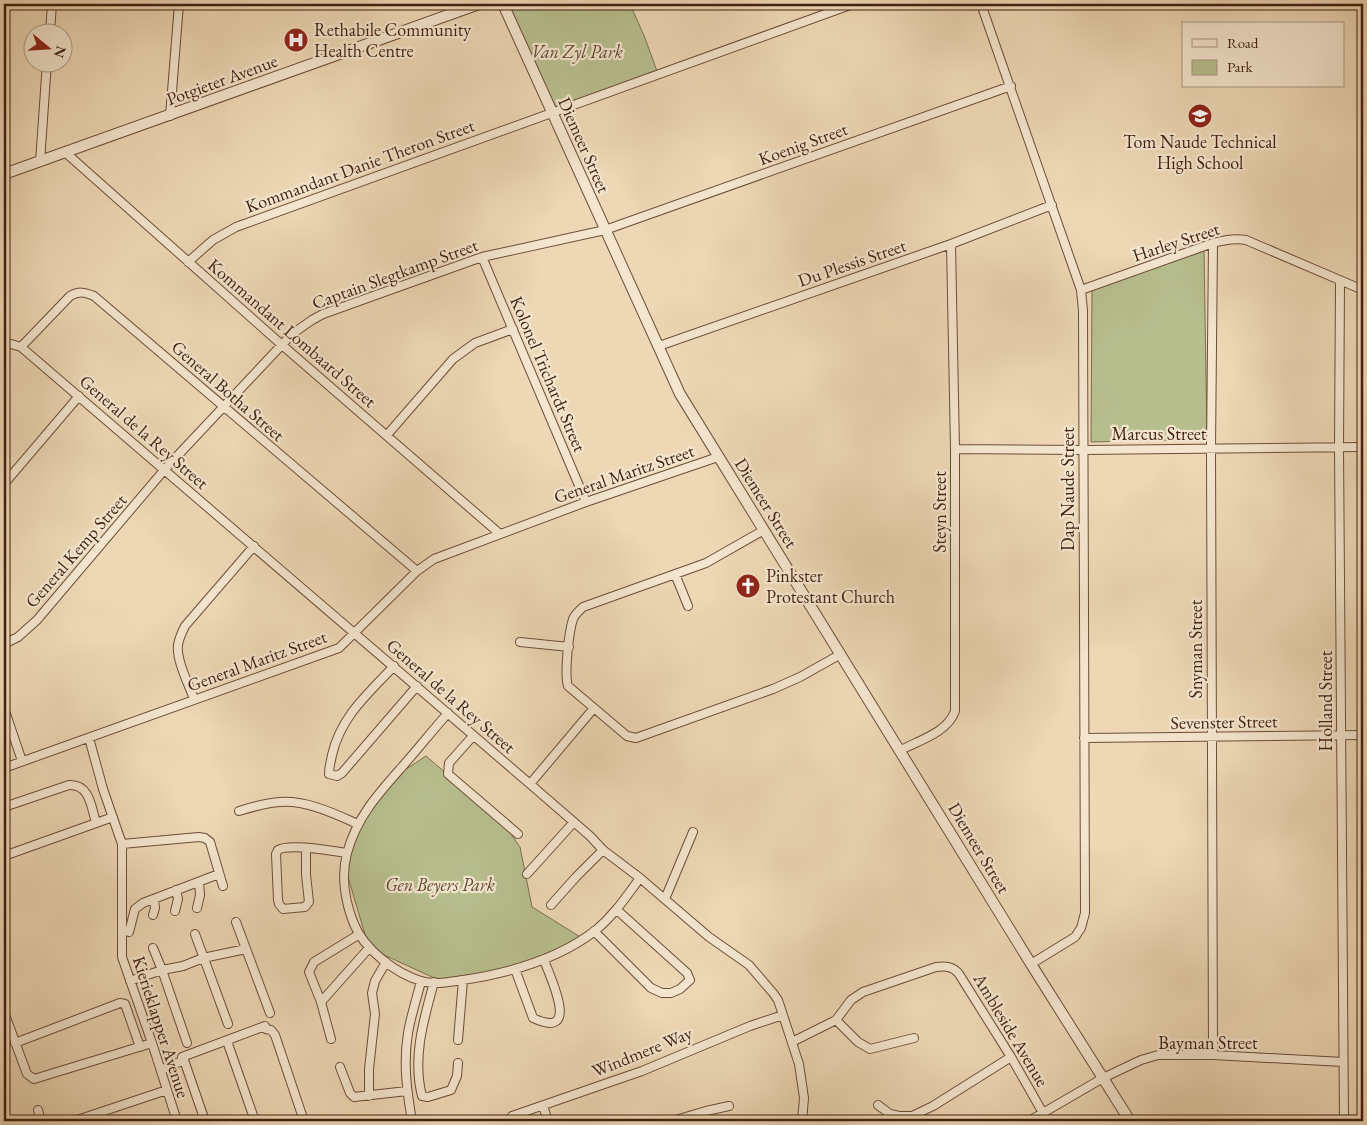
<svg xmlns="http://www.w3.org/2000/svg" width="1367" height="1125" font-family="'EB Garamond',serif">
	<rect width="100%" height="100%" fill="#edd7b4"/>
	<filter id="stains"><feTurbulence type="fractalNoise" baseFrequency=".004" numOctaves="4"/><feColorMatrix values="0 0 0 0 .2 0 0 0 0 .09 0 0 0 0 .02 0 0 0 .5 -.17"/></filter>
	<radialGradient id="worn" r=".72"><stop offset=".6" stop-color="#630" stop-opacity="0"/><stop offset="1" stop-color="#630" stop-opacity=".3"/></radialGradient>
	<!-- green -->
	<path fill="#b7be8e" stroke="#7c6e4f" d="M503 4H630L645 38 658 74 551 113Z
		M1204 251 1207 439 1091 442 1092 289Z
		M426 756 502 821 520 847 532 907 582 938 503 973 445 983 369 948 345 867 363 815 391 779Z"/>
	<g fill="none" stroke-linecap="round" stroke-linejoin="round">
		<defs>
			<path id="minor" d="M981 4 1081 290 1083 311 1085 913 1081 928 1075 937 1031 964
				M50 32 52 4
				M170 116 179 4
				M66 153 282 345 500 534
				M40 162 47 62
				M1213 243 1211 449 1213 1055
				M482 257 586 502
				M188 262 213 240 236 227 853 4
				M1340 281 1339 447 1344 1121
				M1081 290 1213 243C1224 240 1234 238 1246 240L1363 290
				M4 342 21 347 530 784 590 836 603 850 640 878 709 937 749 965 773 993 778 1000 799 1064 804 1098 802 1121
				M659 346 951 244 1052 205
				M21 347 70 296C79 291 84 292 94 296L417 571
				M387 435 453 359 475 343 513 329
				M955 449 1083 450 1363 447
				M4 484 79 396
				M764 530 706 563 583 607C579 611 575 614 573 619 569 631 564 674 568 686L627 736 636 738 773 689 800 677 841 654
				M675 574 688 606
				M520 642 569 647
				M4 644 18 637 37 620 165 469 292 334 312 320 323 314 482 257 605 230 1011 86
				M394 666C368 694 341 716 332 755 331 761 329 767 329 774L337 776 342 773 417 686
				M194 699C189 685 176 660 178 645 179 638 182 632 185 626L254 546
				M4 708 22 761
				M448 713C432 731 417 750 401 768 377 795 357 817 347 853 341 876 345 902 354 924 364 949 395 973 421 981 434 985 449 982 463 980 509 973 558 960 596 930 614 915 626 897 640 878
				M473 736 449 763 448 774 518 834
				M89 738 103 789 122 844V957L152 1043 177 1121
				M1084 738 1363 735
				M901 750C920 740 948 732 955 711V449L951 244
				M4 768 339 648 417 571 434 559 586 502 718 457
				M530 784 594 708
				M4 807 69 785C90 784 91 807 96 822
				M239 811C252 807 266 803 280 802 307 800 335 814 358 824
				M122 844 199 837 205 838 210 842 223 886
				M306 848V875L309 902 305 907 283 909 279 904 278 900 276 854 278 850C289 843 332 851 347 853
				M4 856 113 817
				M527 874 573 823
				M665 899 693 832
				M551 905 576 877 603 850
				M197 908 200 895 199 882
				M175 911 178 899 176 890
				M153 915 155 908 154 899
				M236 922 270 1013
				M594 931 651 988 662 993H671L680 989 690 980 687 973 617 910
				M129 932 135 909 143 903 219 874
				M195 934 228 1024
				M153 948 162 970 187 1043
				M515 969 533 1018C582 1041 550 977 544 960
				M130 981 162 970 183 966 203 958 246 949
				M434 982C424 1019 412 1057 422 1096L428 1097 451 1090 457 1076 458 1063
				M321 1002 369 948
				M4 1012 27 1074 34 1079 152 1043
				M836 1020 858 1042 870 1049 914 1038
				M331 1039 321 1002 309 972 314 962 358 935
				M458 1040 463 980
				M227 1041 255 1121
				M792 1042 836 1020 851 1000 863 992 936 967C945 966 953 966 959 974L1011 1057 1043 1113
				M15 1043 120 1003 125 1004 140 1047
				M184 1060 205 1121
				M340 1067 350 1093 354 1097 407 1091
				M161 1070 184 1060 182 1057 265 1026 266 1029 271 1030 275 1035 304 1121
				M369 1096V1069L375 1014 372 993 375 981 386 962
				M878 1105 890 1114 899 1116H912L933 1106 1011 1057
				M543 1106 548 1121
				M38 1110 41 1121
				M512 1116 642 1071 750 1026 783 1015
				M74 1121 167 1090
				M412 1121C407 1092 403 1063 408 1033 411 1015 417 998 421 981
				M672 1121 706 1111 729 1106
				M1029 1121 1103 1078 1141 1060 1158 1055H1213L1343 1062"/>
			<path id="tertiary" d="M503 4 680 394 1031 964 1130 1121
				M4 174 479 4"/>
		</defs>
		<!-- minor casing -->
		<use href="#minor" stroke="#6d4d39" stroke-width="10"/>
		<!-- tertiary casing -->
		<use href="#tertiary" stroke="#6d4d39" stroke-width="12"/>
		<!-- minor -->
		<use href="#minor" stroke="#f3e5ce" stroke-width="8"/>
		<!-- tertiary -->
		<use href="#tertiary" stroke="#f3e5ce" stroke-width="10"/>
	</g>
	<!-- icons -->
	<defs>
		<symbol id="hospital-disc" viewBox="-11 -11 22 22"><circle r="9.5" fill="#8f2418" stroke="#f3e5ce"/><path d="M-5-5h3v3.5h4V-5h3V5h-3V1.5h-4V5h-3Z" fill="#fff"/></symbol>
		<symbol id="school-disc" viewBox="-11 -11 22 22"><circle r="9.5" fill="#8f2418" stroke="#f3e5ce"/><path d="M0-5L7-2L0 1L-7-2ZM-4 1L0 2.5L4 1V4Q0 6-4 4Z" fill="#fff"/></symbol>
		<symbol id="church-disc" viewBox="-11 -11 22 22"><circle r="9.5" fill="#8f2418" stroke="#f3e5ce"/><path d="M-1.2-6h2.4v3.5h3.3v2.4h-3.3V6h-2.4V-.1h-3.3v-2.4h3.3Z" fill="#fff"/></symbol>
	</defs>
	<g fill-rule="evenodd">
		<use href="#hospital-disc" x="282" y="26" width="28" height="28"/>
		<use href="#school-disc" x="1186" y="102" width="28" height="28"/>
		<use href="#church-disc" x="734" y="572" width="28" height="28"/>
	</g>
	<g text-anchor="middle" stroke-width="4.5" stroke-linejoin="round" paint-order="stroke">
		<!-- poi labels -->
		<g font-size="18" fill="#421f10" stroke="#f3e5ce" text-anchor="start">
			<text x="314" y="36">Rethabile Community<tspan x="314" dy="21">Health Centre</tspan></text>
			<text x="1200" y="148" text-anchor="middle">Tom Naude Technical<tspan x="1200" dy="21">High School</tspan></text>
			<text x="766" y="582">Pinkster<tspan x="766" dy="21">Protestant Church</tspan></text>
		</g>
		<!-- park labels -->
		<g font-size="18" font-style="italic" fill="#5f4730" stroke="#f3e5ce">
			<text x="577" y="58">Van Zyl Park</text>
			<text x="440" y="891">Gen Beyers Park</text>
		</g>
		<!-- street labels -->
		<g font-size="18" fill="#421f10" stroke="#f3e5ce">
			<text transform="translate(222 80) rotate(-20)" y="6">Potgieter Avenue</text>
			<text transform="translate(803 144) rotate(-20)" y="6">Koenig Street</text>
			<text transform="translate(584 145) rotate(66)" y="6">Diemeer Street</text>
			<text transform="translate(360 166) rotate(-20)" y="6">Kommandant Danie Theron Street</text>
			<text transform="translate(1176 242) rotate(-18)" y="6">Harley Street</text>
			<text transform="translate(852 263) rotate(-19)" y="6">Du Plessis Street</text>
			<text transform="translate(395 274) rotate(-20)" y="6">Captain Slegtkamp Street</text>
			<text transform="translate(292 333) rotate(41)" y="6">Kommandant Lombaard Street</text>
			<text transform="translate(548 374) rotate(67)" y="6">Kolonel Trichardt Street</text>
			<text transform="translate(228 391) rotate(41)" y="6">General Botha Street</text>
			<text transform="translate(144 432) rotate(41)" y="6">General de la Rey Street</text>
			<text x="1159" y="440">Marcus Street</text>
			<text transform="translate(624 474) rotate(-19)" y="6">General Maritz Street</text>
			<text transform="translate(1068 489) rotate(-90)" y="6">Dap Naude Street</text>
			<text transform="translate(766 503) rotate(58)" y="6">Diemeer Street</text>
			<text transform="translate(940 512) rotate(-90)" y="6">Steyn Street</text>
			<text transform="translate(76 551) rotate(-49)" y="6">General Kemp Street</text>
			<text transform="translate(1196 649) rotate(-90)" y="6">Snyman Street</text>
			<text transform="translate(257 661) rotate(-20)" y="6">General Maritz Street</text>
			<text transform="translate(451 696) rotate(41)" y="6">General de la Rey Street</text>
			<text transform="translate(1326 701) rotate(-90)" y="6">Holland Street</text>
			<text transform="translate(1224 722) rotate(-1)" y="6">Sevenster Street</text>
			<text transform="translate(979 848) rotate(59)" y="6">Diemeer Street</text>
			<text transform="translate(161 1027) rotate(72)" y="6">Kierieklapper Avenue</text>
			<text transform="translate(1011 1030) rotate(59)" y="6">Ambleside Avenue</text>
			<text x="1208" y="1049">Bayman Street</text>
			<text transform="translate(642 1052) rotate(-22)" y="6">Windmere Way</text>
		</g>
	</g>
	<!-- margin -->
	<rect width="1367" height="1125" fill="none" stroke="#edd7b4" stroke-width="20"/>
	<rect x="5" y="5" width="1357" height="1115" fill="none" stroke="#421f10" stroke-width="2.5"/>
	<rect x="10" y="10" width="1347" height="1105" fill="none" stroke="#421f10"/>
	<!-- legend -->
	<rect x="1182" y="22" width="162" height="65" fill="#f3e5ce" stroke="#ac9682"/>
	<rect x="1192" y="39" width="25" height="8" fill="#f3e5ce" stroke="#ac9682"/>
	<text x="1227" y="48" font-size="15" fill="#421f10">Road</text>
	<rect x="1192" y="60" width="25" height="15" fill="#b7be8e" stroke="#ac9682"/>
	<text x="1227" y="72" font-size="15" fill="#421f10">Park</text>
	<!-- north arrow -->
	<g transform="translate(48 48) rotate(108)"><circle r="24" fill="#f3e5ce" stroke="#ac9682"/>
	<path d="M0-4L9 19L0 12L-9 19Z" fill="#8f2418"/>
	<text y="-8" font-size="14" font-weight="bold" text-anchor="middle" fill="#421f10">N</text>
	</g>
	<rect width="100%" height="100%" filter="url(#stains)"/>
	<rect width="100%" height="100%" fill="url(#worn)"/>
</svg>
